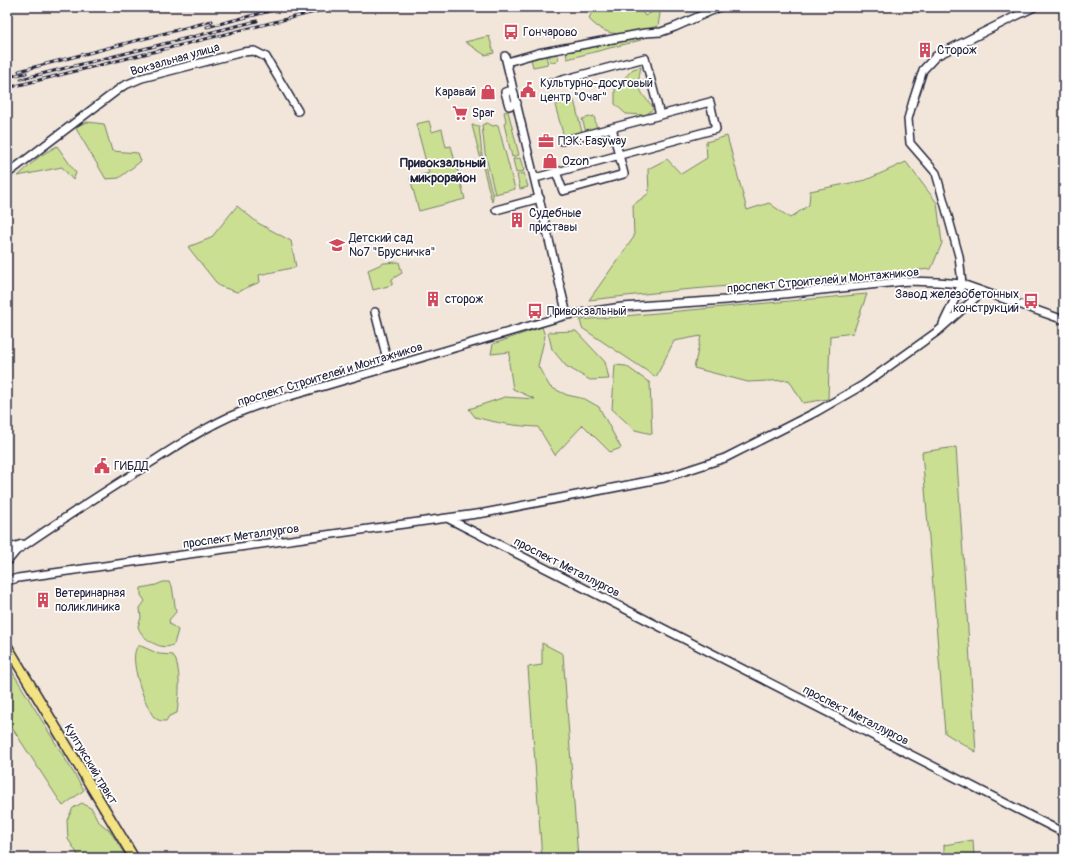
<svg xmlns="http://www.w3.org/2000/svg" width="1071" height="865" font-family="Pangolin,sans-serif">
	<rect width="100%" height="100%" fill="#f1e6d9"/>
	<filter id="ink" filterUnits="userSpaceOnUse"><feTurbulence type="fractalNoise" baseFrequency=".025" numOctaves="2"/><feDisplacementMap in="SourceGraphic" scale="8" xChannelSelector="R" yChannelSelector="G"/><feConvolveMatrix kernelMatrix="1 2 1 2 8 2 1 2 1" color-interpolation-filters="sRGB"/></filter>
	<g filter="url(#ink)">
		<!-- green -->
		<path fill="#cbdf93" stroke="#768067" d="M623 7H639L645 16 661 7 658 26C632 33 610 42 589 19L592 11 604 8 609 11Z
			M489 36 494 53 485 55 465 42Z
			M638 38 641 40 567 59 566 51Z
			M549.5 58a4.5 4.5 0 1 1 9 0a4.5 4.5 0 1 1-9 0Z
			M546 56 548 64 533 67 531 59Z
			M641 67C636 87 640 93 654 108L646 115 626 114 615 104V88L633 69Z
			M574 100 582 132 564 137 555 105Z
			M508 111 519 155 512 157 504 124 506 121 504 112Z
			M594 116 597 129 586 132 582 119Z
			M429 121 432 132 442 129 446 147 451 146 465 199 419 211 410 178 429 173 416 124Z
			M87 122 104 124 112 151 138 153 141 161 119 178 106 179 75 127Z
			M487 123 493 126 498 125 515 189 495 194 485 153 482 125Z
			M472 125 479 126 482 155 493 196 492 202Z
			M727 136 747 210 769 203 790 218 809 205 810 191 866 180 906 162 937 203 942 243 931 269 681 290 589 300 634 237 633 205 649 193 648 169 667 159 681 174 707 158 706 142Z
			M57 146 76 173 73 180 62 167 18 176 40 156Z
			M520 158 524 171 516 173 513 159Z
			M524 173 528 187 520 189 517 175Z
			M237 206 258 223 291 241 296 267 259 275 260 282 237 292 219 286 188 247 211 238Z
			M399 262 402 273 392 279V285L373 290 368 270 384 263Z
			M867 294 853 333 830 336 828 399 803 403 789 380 748 382 694 368 701 336 674 341 656 377 582 328 580 320Z
			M542 327 545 336 538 366 550 387 567 395 585 399 599 407 621 448 610 452 583 425 555 455 538 427C516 426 496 423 475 417L469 409 505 397 535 399 513 389 509 363 510 352 491 354 493 344Z
			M576 331 605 362 609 379 590 380 566 366 552 349 548 332Z
			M615 365 626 366 650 383 652 434 635 430 612 409Z
			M956 447 976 752 945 733 922 452Z
			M163 582H169L172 586 176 612 169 620 170 624 178 630 174 644C163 653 140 638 138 626L141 618 140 608 145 601 141 595V588L156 585Z
			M542 643 563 654 578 858H542L528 667 542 665Z
			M138 646H141L159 654 173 655C182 667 179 698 177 713L169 716 166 721C162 721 158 721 154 717 145 706 127 657 138 646Z
			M7 663 84 790 63 806 7 720Z
			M82 803 92 809 98 821 110 831 127 858H80L68 839 67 820 73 808Z
			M973 840 974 858H944V845Z"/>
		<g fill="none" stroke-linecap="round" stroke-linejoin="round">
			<defs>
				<path id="minor" d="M505 56 567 315
					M507 62 538 53 645 33 661 32 675 27 720 7
					M551 83 645 58 660 115
					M513 90 505 92 509 106 517 103
					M556 172 563 191 624 174 612 128
					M7 174 123 86 142 78 243 52 254 51 266 57 298 111
					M535 178 716 129 710 102 562 141
					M496 210 540 198
					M375 312 389 367
					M943 324 962 284 959 256 936 173 910 143 908 119 913 101 923 70 936 56 1034 7
					M447 518 484 513 664 478 725 458 816 412 863 385 938 331 982 292
					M7 549 22 544
					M7 562 16 551C58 522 101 494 144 467 180 444 215 420 256 406L567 315 622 307 726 300 908 281 937 282 962 284 1064 320
					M7 581 18 578 447 518 1064 833"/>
				<path id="major" d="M7 646 134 858"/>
			</defs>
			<!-- minor casing -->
			<use href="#minor" stroke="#22223b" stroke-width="10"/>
			<!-- major casing -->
			<use href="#major" stroke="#22223b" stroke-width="12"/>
			<!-- minor -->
			<use href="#minor" stroke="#fff" stroke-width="7"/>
			<!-- major -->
			<use href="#major" stroke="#f4e382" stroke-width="9"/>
			<defs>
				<path id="rail" d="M207 27 286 7
					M19 71 212 21
					M7 77 26 73
					M21 79 257 21
					M7 88 335 7"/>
			</defs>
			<!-- rail casing -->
			<use href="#rail" stroke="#22223b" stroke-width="3"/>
			<!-- rail -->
			<use href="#rail" stroke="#fff" stroke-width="1.5" stroke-dasharray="4.5" stroke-linecap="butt"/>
		</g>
	</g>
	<!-- icons -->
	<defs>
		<symbol id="bus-bare" viewBox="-9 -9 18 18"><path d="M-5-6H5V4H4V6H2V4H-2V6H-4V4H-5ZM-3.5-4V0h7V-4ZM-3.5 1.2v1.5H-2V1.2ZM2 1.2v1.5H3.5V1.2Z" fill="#d1495b" stroke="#fff" stroke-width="2.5" paint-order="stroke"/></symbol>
		<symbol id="building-bare" viewBox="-9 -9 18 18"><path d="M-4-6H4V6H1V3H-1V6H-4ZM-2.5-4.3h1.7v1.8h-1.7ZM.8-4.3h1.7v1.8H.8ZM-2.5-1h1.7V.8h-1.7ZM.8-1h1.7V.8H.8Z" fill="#d1495b" stroke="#fff" stroke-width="2.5" paint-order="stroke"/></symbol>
		<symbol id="civic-bare" viewBox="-9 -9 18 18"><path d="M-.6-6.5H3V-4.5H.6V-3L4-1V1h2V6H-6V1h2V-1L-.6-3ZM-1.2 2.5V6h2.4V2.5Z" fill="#d1495b" stroke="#fff" stroke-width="2.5" paint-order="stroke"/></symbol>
		<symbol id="shop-bare" viewBox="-9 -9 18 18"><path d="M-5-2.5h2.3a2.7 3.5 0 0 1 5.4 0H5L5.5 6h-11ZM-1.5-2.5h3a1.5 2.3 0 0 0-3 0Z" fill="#d1495b" stroke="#fff" stroke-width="2.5" paint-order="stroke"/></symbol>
		<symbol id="supermarket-bare" viewBox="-9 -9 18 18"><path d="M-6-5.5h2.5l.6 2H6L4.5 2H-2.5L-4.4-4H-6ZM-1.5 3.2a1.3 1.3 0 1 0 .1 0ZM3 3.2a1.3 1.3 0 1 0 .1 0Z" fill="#d1495b" stroke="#fff" stroke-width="2.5" paint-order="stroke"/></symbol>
		<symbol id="office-bare" viewBox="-9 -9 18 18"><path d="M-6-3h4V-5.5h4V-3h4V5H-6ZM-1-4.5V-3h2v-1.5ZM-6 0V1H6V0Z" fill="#d1495b" stroke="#fff" stroke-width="2.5" paint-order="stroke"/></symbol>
		<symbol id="school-bare" viewBox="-9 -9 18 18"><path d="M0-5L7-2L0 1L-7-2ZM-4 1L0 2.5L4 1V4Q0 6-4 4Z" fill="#d1495b" stroke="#fff" stroke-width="2.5" paint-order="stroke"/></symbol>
	</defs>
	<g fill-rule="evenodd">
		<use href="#bus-bare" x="500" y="21" width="22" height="22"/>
		<use href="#building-bare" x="914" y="39" width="22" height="22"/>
		<use href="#civic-bare" x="517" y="79" width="22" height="22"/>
		<use href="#shop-bare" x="477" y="81" width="22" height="22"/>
		<use href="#supermarket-bare" x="449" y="102" width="22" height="22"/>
		<use href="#office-bare" x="535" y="130" width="22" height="22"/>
		<use href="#shop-bare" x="539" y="150" width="22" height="22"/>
		<use href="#building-bare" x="506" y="209" width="22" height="22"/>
		<use href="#school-bare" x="326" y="234" width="22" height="22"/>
		<use href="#building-bare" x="422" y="288" width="22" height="22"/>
		<use href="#bus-bare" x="1020" y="290" width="22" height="22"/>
		<use href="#bus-bare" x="524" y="300" width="22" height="22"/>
		<use href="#civic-bare" x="91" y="455" width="22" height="22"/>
		<use href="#building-bare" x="32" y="589" width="22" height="22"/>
	</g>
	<g text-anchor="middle" stroke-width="3.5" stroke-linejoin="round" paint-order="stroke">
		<!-- poi labels -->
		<g font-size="12" fill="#22223b" stroke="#fff" text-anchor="start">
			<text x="523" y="36">Гончарово</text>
			<text x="937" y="54">Сторож</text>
			<text x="540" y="87">Культурно-досуговый<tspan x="540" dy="14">центр "Очаг"</tspan></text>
			<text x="476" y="96" text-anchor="end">Каравай</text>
			<text x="472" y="117">Spar</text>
			<text x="558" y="145">ПЭК: Easyway</text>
			<text x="562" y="165">Ozon</text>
			<text x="529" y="217">Судебные<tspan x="529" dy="14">приставы</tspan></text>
			<text x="349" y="242">Детский сад<tspan x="349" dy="14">№7 "Брусничка"</tspan></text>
			<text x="1019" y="298" text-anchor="end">Завод железобетонных<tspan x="1019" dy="14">конструкций</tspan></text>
			<text x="445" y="303">сторож</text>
			<text x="547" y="315">Привокзальный</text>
			<text x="114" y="470">ГИБДД</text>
			<text x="55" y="597">Ветеринарная<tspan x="55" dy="14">поликлиника</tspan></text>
		</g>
		<!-- street labels -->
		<g font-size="12" fill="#22223b" stroke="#fff">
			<text transform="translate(175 59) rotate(-16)" y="4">Вокзальная улица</text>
			<text transform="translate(823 280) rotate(-5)" y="4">проспект Строителей и Монтажников</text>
			<text transform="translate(330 374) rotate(-17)" y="4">проспект Строителей и Монтажников</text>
			<text transform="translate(241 536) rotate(-8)" y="4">проспект Металлургов</text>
			<text transform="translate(567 567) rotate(27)" y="4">проспект Металлургов</text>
			<text transform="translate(856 715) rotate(27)" y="4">проспект Металлургов</text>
			<text transform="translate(91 764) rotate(59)" y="4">Култукский тракт</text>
		</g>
		<!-- neighbourhood labels -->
		<g font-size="13" font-weight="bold" fill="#22223b" stroke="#fff">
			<text x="443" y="167">Привокзальный<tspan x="443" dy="15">микрорайон</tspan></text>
		</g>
	</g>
	<!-- margin -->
	<rect width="1071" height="865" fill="none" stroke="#fff" stroke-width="24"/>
	<rect x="12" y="12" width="1047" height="841" fill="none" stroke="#22223b" stroke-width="1.5" filter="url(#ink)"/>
</svg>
